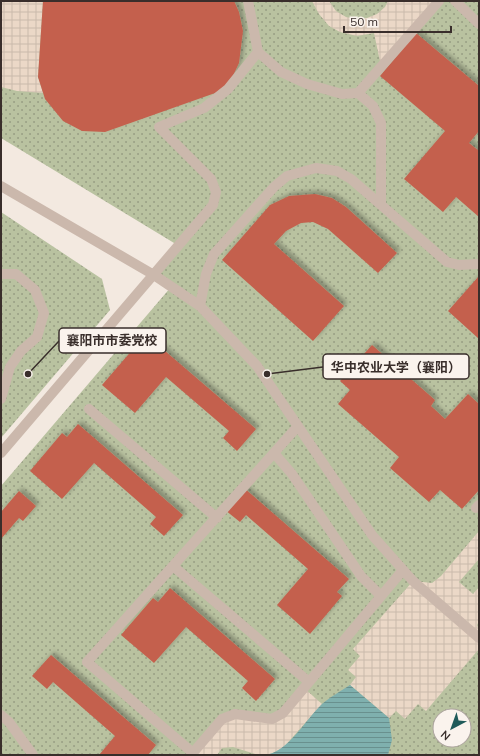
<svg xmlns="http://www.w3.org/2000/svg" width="480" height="756" font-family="Mulish,'Noto Sans SC',sans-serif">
	<defs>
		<pattern id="grass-dots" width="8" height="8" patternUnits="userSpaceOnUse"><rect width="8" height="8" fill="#b9c2a0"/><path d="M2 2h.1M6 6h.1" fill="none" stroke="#979e83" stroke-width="1.8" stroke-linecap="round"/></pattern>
		<pattern id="plaza-grid" width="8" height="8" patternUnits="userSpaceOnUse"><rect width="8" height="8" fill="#ebd8c7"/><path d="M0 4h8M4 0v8" fill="none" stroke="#cabaab"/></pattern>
		<pattern id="water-rules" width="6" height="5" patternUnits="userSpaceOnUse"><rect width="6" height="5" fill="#7fb0ae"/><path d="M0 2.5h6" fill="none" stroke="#69908e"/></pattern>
		<filter id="shadow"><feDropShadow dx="3.5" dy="-3.5" stdDeviation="2" flood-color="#0004"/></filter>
	</defs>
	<rect width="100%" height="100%" fill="#f3e9e0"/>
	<!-- grass -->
	<path fill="url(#grass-dots)" fill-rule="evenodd" d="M1 1H479V755H1V486L171 287 154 275 179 246 1 138ZM440 716H464V740H440Z
		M1 212 102 279 110 310 1 438Z"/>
	<!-- plaza -->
	<path fill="url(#plaza-grid)" d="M1 1H43L38 77 43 93 17 91 1 87Z
		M312 1H329L336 11 346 17 357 19 367 18 377 14 385 7 388 1H439L381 66 374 33 357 36 340 32 329 26 319 14Z
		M479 531V559L459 582 473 594 479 587V621L477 625 479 630V649L426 711 418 704 405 719 396 711 389 718 350 685 356 677 348 670 360 656 353 649 413 581 432 583 441 576Z
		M304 688 322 704 283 748 271 754 264 755H258L233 747 222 748 217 755H191L222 719 272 718Z"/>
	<!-- water -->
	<path fill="url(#water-rules)" d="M350 685 389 718 392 740 388 755H264C288 753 305 720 322 704 330 697 341 691 350 685Z"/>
	<!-- building -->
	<path fill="#c4614d" filter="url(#shadow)" d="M43 1H234L239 12 243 31 239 63 230 82 218 92 105 132 82 131 63 121 45 99 38 77Z
		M416 33 479 86V131L469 143 479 151V217L456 197 443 212 404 179 445 131 380 76Z
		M315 194 332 198 346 207 397 253 378 273 328 229 313 222 301 223 286 231 274 244 344 306 313 341 222 260 270 205 289 196Z
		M479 276V339L448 311Z
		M151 339 256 429 237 451 223 438 229 431 166 377 135 413 102 385 134 348 139 352Z
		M372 345 435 400 431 406 445 419 468 394 479 404V490L462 509 440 490 429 502 390 468 399 457 338 404 350 390 340 381Z
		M78 424 183 515 164 536 150 524 156 517 94 463 62 499 30 471 62 433 67 437Z
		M244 488 349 579 337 592 342 596 310 634 277 605 308 569 246 515 240 522 225 510Z
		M19 491 36 506 23 521 19 518 1 539V512Z
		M170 588 275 679 256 701 242 688 248 681 186 627 154 663 121 635 153 598 158 602Z
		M51 655 156 745 148 755H99L115 736 53 682 47 689 32 676Z"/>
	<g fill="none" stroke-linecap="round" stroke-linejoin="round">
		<!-- minor -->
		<path stroke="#cbb8ac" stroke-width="10" d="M248 1 258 52 281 72 307 84 342 94 358 93 439 1
			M455 1 479 24
			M358 93 373 106 381 123V204
			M1 186 154 275 200 306 257 366 372 535 413 581 479 638
			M1 274H16L35 290 44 313 37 337 21 351 10 367 1 399
			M200 306 206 274 214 254 274 187 287 176 316 168 337 171 351 179 447 262 459 265 479 264
			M89 409 217 518
			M1 453 213 205 216 192 211 179 159 127 204 108 228 89 258 52
			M274 453 292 474 361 576 381 596
			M476 508 479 505
			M173 566 309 682
			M1 715 9 722 33 755
			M193 753 87 662 298 426
			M191 755 222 719 235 714 272 719 283 713 403 570"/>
	</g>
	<!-- callouts -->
	<path fill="none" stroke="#392e2b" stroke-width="1.5" d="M28 374L59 341M267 374L323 367"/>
	<g fill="#392e2b" stroke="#faf3ed" stroke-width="1.5">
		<circle cx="28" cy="374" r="4"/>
		<circle cx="267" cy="374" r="4"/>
	</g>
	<g fill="#faf3ed" stroke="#392e2b" stroke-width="1.5">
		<rect x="59" y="328" width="107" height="25" rx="4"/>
		<rect x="323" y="354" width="146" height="25" rx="4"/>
	</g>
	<g font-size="13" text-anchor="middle" font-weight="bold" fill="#392e2b">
		<text x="112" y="345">襄阳市市委党校</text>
		<text x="396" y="372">华中农业大学（襄阳）</text>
	</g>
	<!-- border -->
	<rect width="480" height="756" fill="none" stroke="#392e2b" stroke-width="4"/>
	<!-- north arrow -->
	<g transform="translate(452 728) rotate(221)"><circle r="19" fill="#faf3ed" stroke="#ada49f"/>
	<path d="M0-3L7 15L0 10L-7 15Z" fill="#205b5a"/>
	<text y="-6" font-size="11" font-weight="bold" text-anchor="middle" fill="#392e2b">N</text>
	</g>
	<!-- scale -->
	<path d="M344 26v6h107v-6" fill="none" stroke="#392e2b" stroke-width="2"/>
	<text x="350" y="26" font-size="12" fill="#392e2b" stroke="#faf3ed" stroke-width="3" paint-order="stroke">50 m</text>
</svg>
